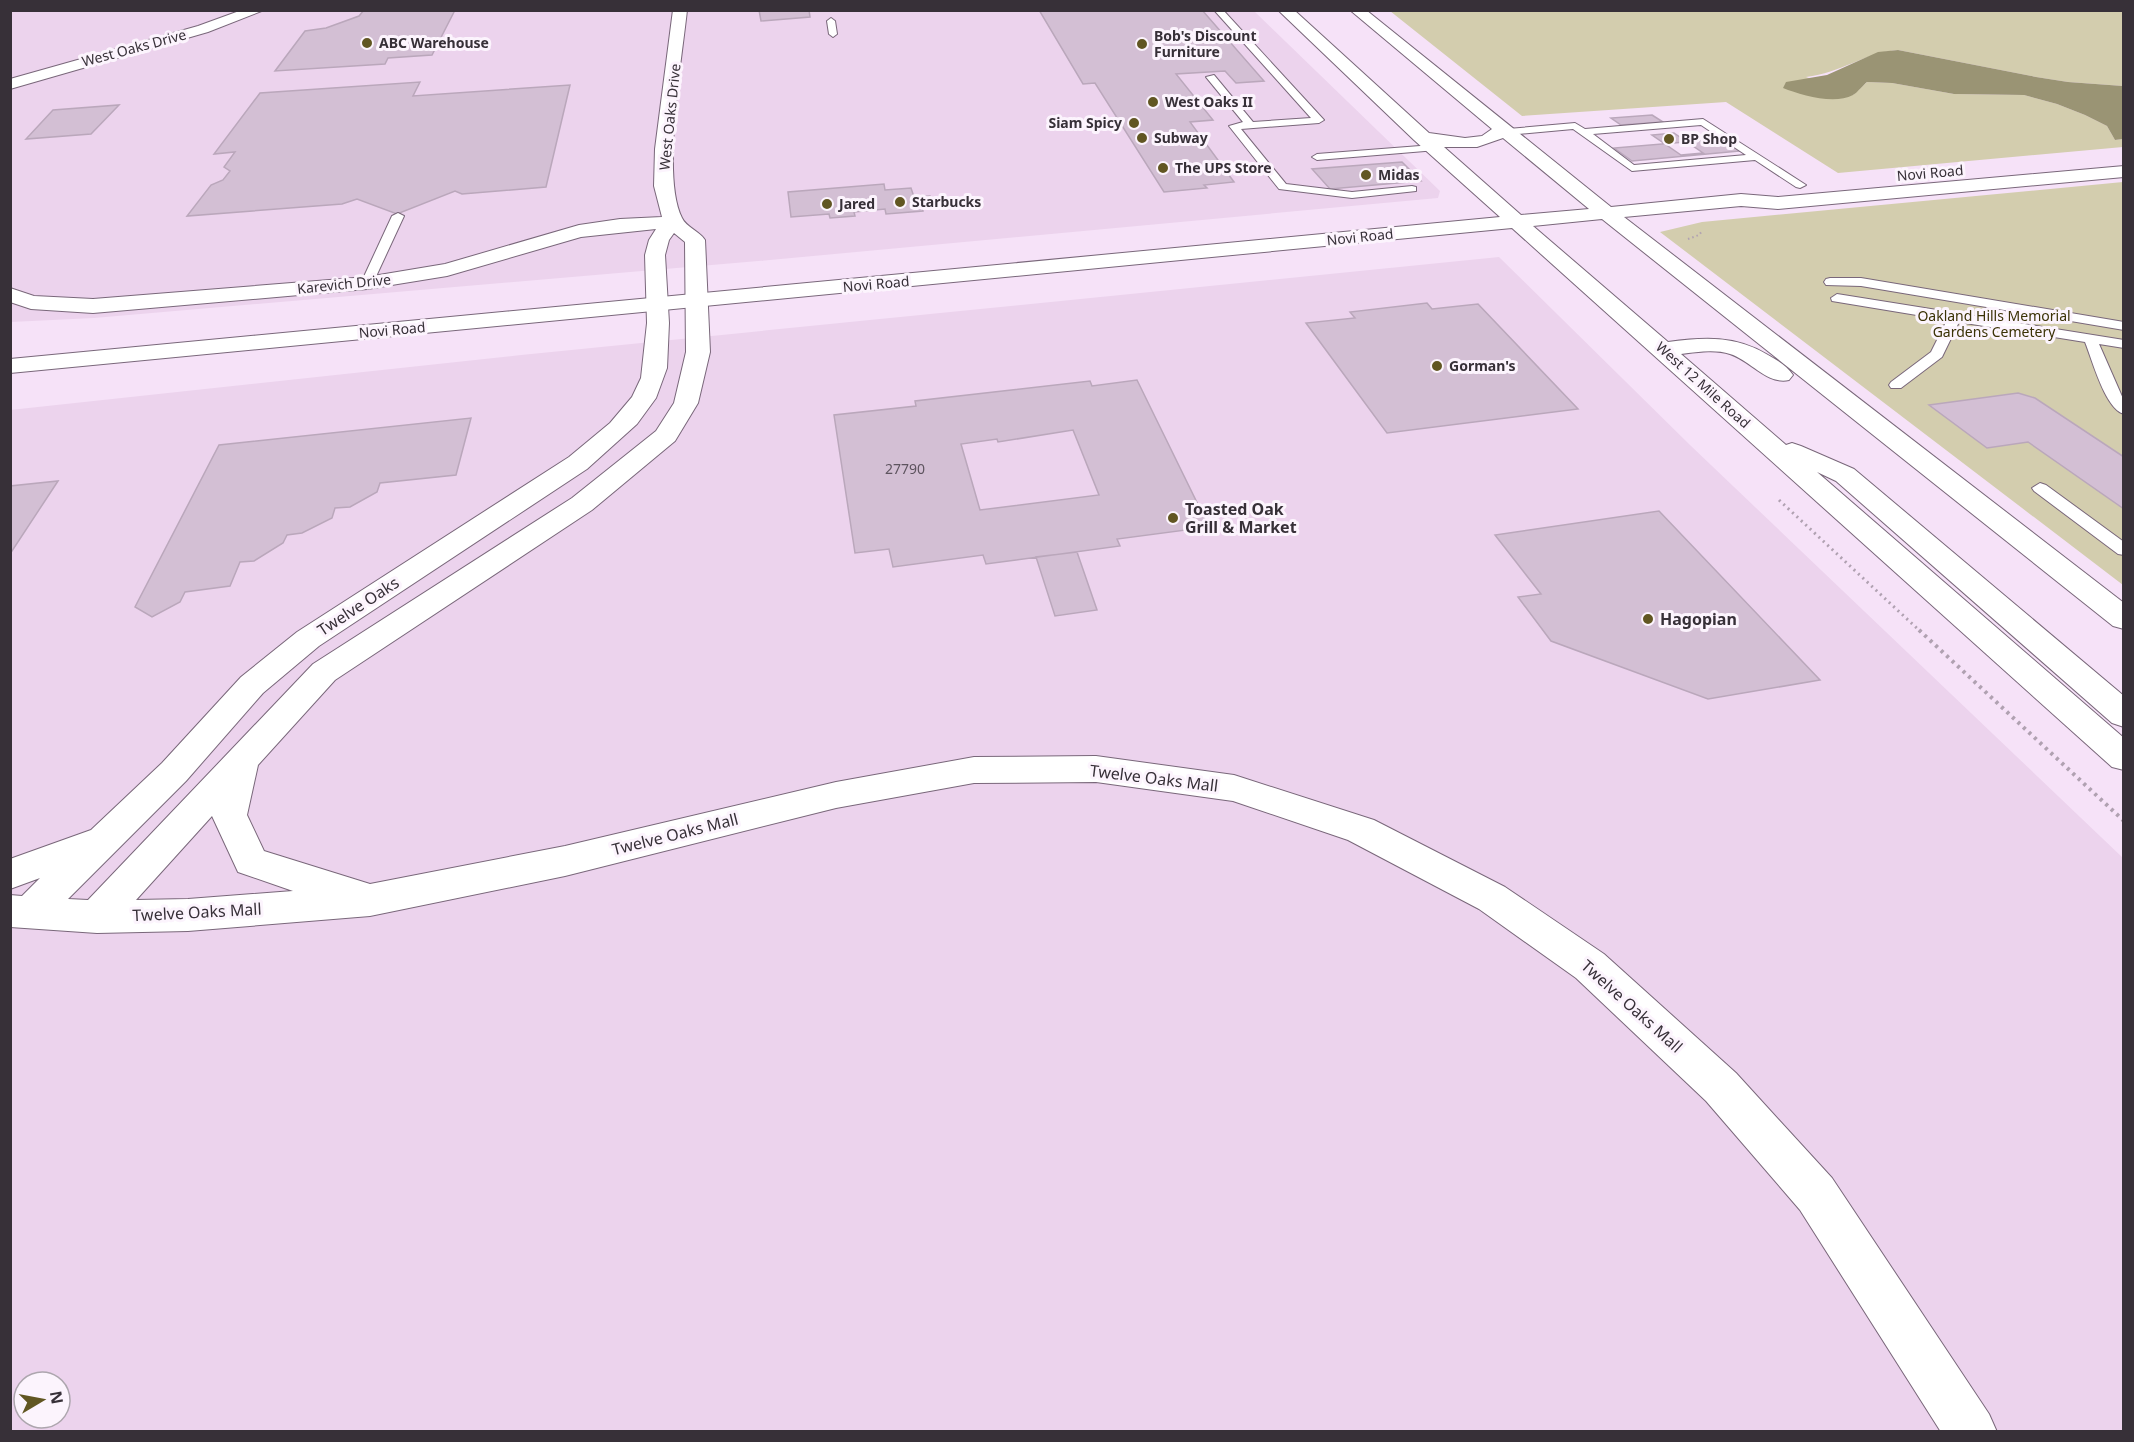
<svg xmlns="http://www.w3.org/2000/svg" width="2134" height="1442" font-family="'Noto Sans',sans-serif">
	<rect width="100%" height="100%" fill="#f6e2f8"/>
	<!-- built -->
	<path fill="#ecd3ed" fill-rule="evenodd" d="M10 11H1254L1440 191 1438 198 770 260 94 318 11 322Z
		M1499 257 1690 445 2123 858V1431H11L10 410 521 355ZM24 1382H60V1418H24Z"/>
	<!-- green -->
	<path fill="#d3cdae" d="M1390 11H2123V86L2068 82 2036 77 1898 50C1864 53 1841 73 1806 77L1853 95 1867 82 1892 83 1954 94 2024 95 2057 104 2085 115 2107 126 2115 140 2123 139V147L1838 173 1726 102 1522 116Z
		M2123 182V585L1660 232 1702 222Z"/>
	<!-- water -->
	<path fill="#9a9474" d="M1898 50 2036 77 2068 82 2123 86V139L2115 140 2107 126 2085 115 2057 104 2024 95 1954 94 1892 83 1867 82C1863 85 1858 92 1853 95 1834 105 1801 95 1783 88L1786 82 1827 75 1878 52Z"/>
	<!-- building -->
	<path fill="#d3bfd4" stroke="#baa7bb" stroke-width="1.5" fill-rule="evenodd" d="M364 10H455L432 55 388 58 385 64 275 71 305 31 326 28 359 16Z
		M759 10H809L810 17 761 21Z
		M1039 10H1202L1264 81 1236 83 1225 71 1176 74 1213 120 1190 122 1234 182 1204 185 1207 188 1164 192 1095 83 1083 84Z
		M420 82 413 96 570 85 546 187 462 194 455 191 397 214 357 199 342 204 187 216 211 185 223 180 230 171 224 167 235 152 214 154 260 93Z
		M119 105 91 134 26 139 53 110Z
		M1652 115 1663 122 1621 125 1611 118Z
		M1674 133 1703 153 1681 155 1652 135Z
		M1721 139 1740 151 1632 161 1614 148Z
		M1402 162 1421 181 1330 189 1312 169Z
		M884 184 885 190 911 188 914 197 930 196 932 205 922 206 923 211 886 214 885 209 854 212 855 216 830 218 829 214 791 217 788 192Z
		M1427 303 1432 309 1478 304 1578 409 1387 433 1306 323 1355 318 1350 312Z
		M1137 380 1209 527 1117 539 1120 546 986 564 983 555 893 567 889 549 855 553 834 415 916 406 915 401 1090 381 1092 386ZM1073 430 1099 495 980 510 961 444 997 439 998 442Z
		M2018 393 2035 398 2124 457V509L2028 442 1987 448 1929 405Z
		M471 418 456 475 380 483 377 492 350 507 335 508 332 518 302 533 287 535 283 543 254 561 240 562 230 586 185 592 180 602 152 617 135 607 219 445Z
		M58 481 10 554V486Z
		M1659 511 1820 680 1708 699 1551 641 1518 597 1541 594 1495 535Z
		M1077 552 1097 610 1055 616 1036 557Z"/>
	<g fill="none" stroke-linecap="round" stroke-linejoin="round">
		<defs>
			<path id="lane" d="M1214 10H1223L1324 120 1319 123 1241 129 1286 184 1352 192 1412 186 1416 187V191L1352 198 1279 189 1229 126 1243 122 1206 77 1214 75 1253 122 1311 118Z
				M831 18 835 21 837 34 833 37 829 34 827 21Z
				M1703 119 1806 185 1800 188 1796 187 1755 160 1632 171 1573 129 1508 135 1503 132 1508 129 1575 123 1585 129ZM1701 125 1746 155 1634 165 1593 134Z
				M1433 145 1437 146V150L1317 160 1312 157 1317 154Z
				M398 213 404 216 373 283 371 286H363L361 283 392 216Z
				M1830 278H1861L2124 322V330L1861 286 1826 285 1824 282 1826 279Z
				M1837 294 2124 340V348L2099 344 2124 401V414C2105 409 2092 359 2085 342L1959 322 1942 357 1901 388H1891L1889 385 1891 382 1931 352 1947 320 1832 301 1831 298Z
				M2040 483 2046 485 2124 542V555L2118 554 2034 491 2032 488Z"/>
			<path id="street" d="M242 10H264L208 32 10 89V79L198 26Z
				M673 10H687C682 59 661 177 682 218 686 227 699 231 705 240L710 352 698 403 675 441 592 510 335 680 258 765 247 815 264 851 370 884 565 846 836 782 974 757 1096 756 1234 775 1374 820 1505 887 1604 954 1736 1073 1832 1178 1989 1414 1997 1432H1941L1800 1210 1706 1101 1576 978 1479 909 1348 840 1233 801 1096 782 974 783 836 808 565 876 370 916 188 931 97 933 10 927V895L22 896 40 878 10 889V859L91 830 162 763 241 677 297 632 569 457 610 423 632 397 641 378 647 323 645 255 649 240 656 229 581 237 447 276 367 289 93 313 31 309 10 302V288L34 296 93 299 367 277 445 264 579 225 620 219 662 217 654 186 655 149ZM674 233 685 242 686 352 674 403 656 431 572 498 313 664 88 900 68 899 186 781 263 693 319 646 587 469 637 424 656 398 667 368 669 323 665 255 669 240ZM212 816 238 872 293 891 188 899 136 900Z"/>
			<path id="secondary" d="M1278 10H1294L1429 133 1465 138 1482 136 1492 129 1350 10H1366L1611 207 1741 194 1778 197 2124 166V177L1778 209 1741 206 1624 217 2124 603V629L2113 626 1602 219 1533 226 1668 342C1703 337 1736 335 1768 355 1777 360 1787 366 1793 375L1789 380C1767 385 1750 360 1730 354 1715 349 1697 352 1681 354L1786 445 1792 443 1801 446 1854 469 2124 696V727L2112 723 1836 481 1817 472 2124 738V770L2112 767 1512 228 10 373V359L1500 217 1414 140ZM1503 138 1589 209 1521 215 1444 147H1477Z"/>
		</defs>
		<!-- lane casing -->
		<use href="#lane" stroke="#79677a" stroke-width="2"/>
		<!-- street casing -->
		<use href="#street" stroke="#79677a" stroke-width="2"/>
		<!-- secondary casing -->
		<use href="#secondary" stroke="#79677a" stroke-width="2"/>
		<!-- path-far2 -->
		<path stroke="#b0a1b1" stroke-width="2" stroke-dasharray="1.5 3" stroke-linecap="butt" d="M1688 239 1699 235 1702 231"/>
		<!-- path-far1 -->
		<path stroke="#b0a1b1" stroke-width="3" stroke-dasharray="2 4" stroke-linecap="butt" d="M1779 500 1921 632"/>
		<!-- path -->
		<path stroke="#b0a1b1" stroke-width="4" stroke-dasharray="3 4.5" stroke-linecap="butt" d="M1919 630 2124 821"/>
		<!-- lane -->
		<use href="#lane" fill="#fff" fill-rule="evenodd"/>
		<!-- street -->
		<use href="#street" fill="#fff" fill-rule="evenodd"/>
		<!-- secondary -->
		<use href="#secondary" fill="#fff" fill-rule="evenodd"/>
	</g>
	<!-- markers -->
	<g fill="#615622" stroke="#fcf4fd" stroke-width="2">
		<circle cx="367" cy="43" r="6"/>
		<circle cx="1142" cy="44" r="6"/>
		<circle cx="1153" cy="102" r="6"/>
		<circle cx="1134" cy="123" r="6"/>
		<circle cx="1142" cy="138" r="6"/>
		<circle cx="1669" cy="139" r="6"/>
		<circle cx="1163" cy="168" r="6"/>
		<circle cx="1366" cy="175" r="6"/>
		<circle cx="900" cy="202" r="6"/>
		<circle cx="827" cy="204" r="6"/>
		<circle cx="1437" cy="366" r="6"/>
		<circle cx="1173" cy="518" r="6"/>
		<circle cx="1648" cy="619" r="6"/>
	</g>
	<g text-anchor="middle" stroke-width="6" stroke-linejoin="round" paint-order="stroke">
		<!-- far-poi labels -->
		<g font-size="14" font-weight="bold" fill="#373038" stroke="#fcf4fd" text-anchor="start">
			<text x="1154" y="41">Bob's Discount<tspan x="1154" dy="16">Furniture</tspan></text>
			<text x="379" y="48">ABC Warehouse</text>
			<text x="1165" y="107">West Oaks II</text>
			<text x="1122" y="128" text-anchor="end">Siam Spicy</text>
			<text x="1154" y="143">Subway</text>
			<text x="1681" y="144">BP Shop</text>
			<text x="1175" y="173">The UPS Store</text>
			<text x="1378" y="180">Midas</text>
			<text x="912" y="207">Starbucks</text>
			<text x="839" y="209">Jared</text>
			<text x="1449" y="371">Gorman's</text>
		</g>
		<!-- far-street labels -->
		<g font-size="14" fill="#373038" stroke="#fcf4fd">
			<text transform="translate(134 48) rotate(-15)" y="5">West Oaks Drive</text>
			<text transform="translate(670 117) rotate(-84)" y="5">West Oaks Drive</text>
			<text transform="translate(1930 173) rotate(-5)" y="5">Novi Road</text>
			<text transform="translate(1360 237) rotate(-6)" y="5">Novi Road</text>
			<text transform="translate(344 284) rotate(-6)" y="5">Karevich Drive</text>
			<text transform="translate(876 284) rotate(-5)" y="5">Novi Road</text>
			<text transform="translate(392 330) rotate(-5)" y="5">Novi Road</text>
			<text transform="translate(1703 385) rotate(42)" y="5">West 12 Mile Road</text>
		</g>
		<!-- far-park labels -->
		<g font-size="14" fill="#3b3206" stroke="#fcf4fd">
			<text x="1994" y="321">Oakland Hills Memorial<tspan x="1994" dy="16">Gardens Cemetery</tspan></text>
		</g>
		<!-- number labels -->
		<g font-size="14" fill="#5e545f">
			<text x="905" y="474">27790</text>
		</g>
		<!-- poi labels -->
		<g font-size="16" font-weight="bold" fill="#373038" stroke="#fcf4fd" text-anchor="start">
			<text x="1185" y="515">Toasted Oak<tspan x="1185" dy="18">Grill &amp; Market</tspan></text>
			<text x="1660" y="625">Hagopian</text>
		</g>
		<!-- street labels -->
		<g font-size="16" fill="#373038" stroke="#fcf4fd">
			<text transform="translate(358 606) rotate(-33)" y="6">Twelve Oaks</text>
			<text transform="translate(1154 778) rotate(7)" y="6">Twelve Oaks Mall</text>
			<text transform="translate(675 834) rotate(-14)" y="6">Twelve Oaks Mall</text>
			<text transform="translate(197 912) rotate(-3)" y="6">Twelve Oaks Mall</text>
			<text transform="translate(1632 1006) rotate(42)" y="6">Twelve Oaks Mall</text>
		</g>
	</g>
	<!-- border -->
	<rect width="2134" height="1442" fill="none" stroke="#373038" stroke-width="24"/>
	<!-- north arrow -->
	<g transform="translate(42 1400) rotate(80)"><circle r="28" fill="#fcf4fd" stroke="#ada6ae" stroke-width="1.5"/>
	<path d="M0-4.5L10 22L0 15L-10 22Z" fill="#615622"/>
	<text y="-9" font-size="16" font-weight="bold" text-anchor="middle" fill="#373038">N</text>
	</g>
</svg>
